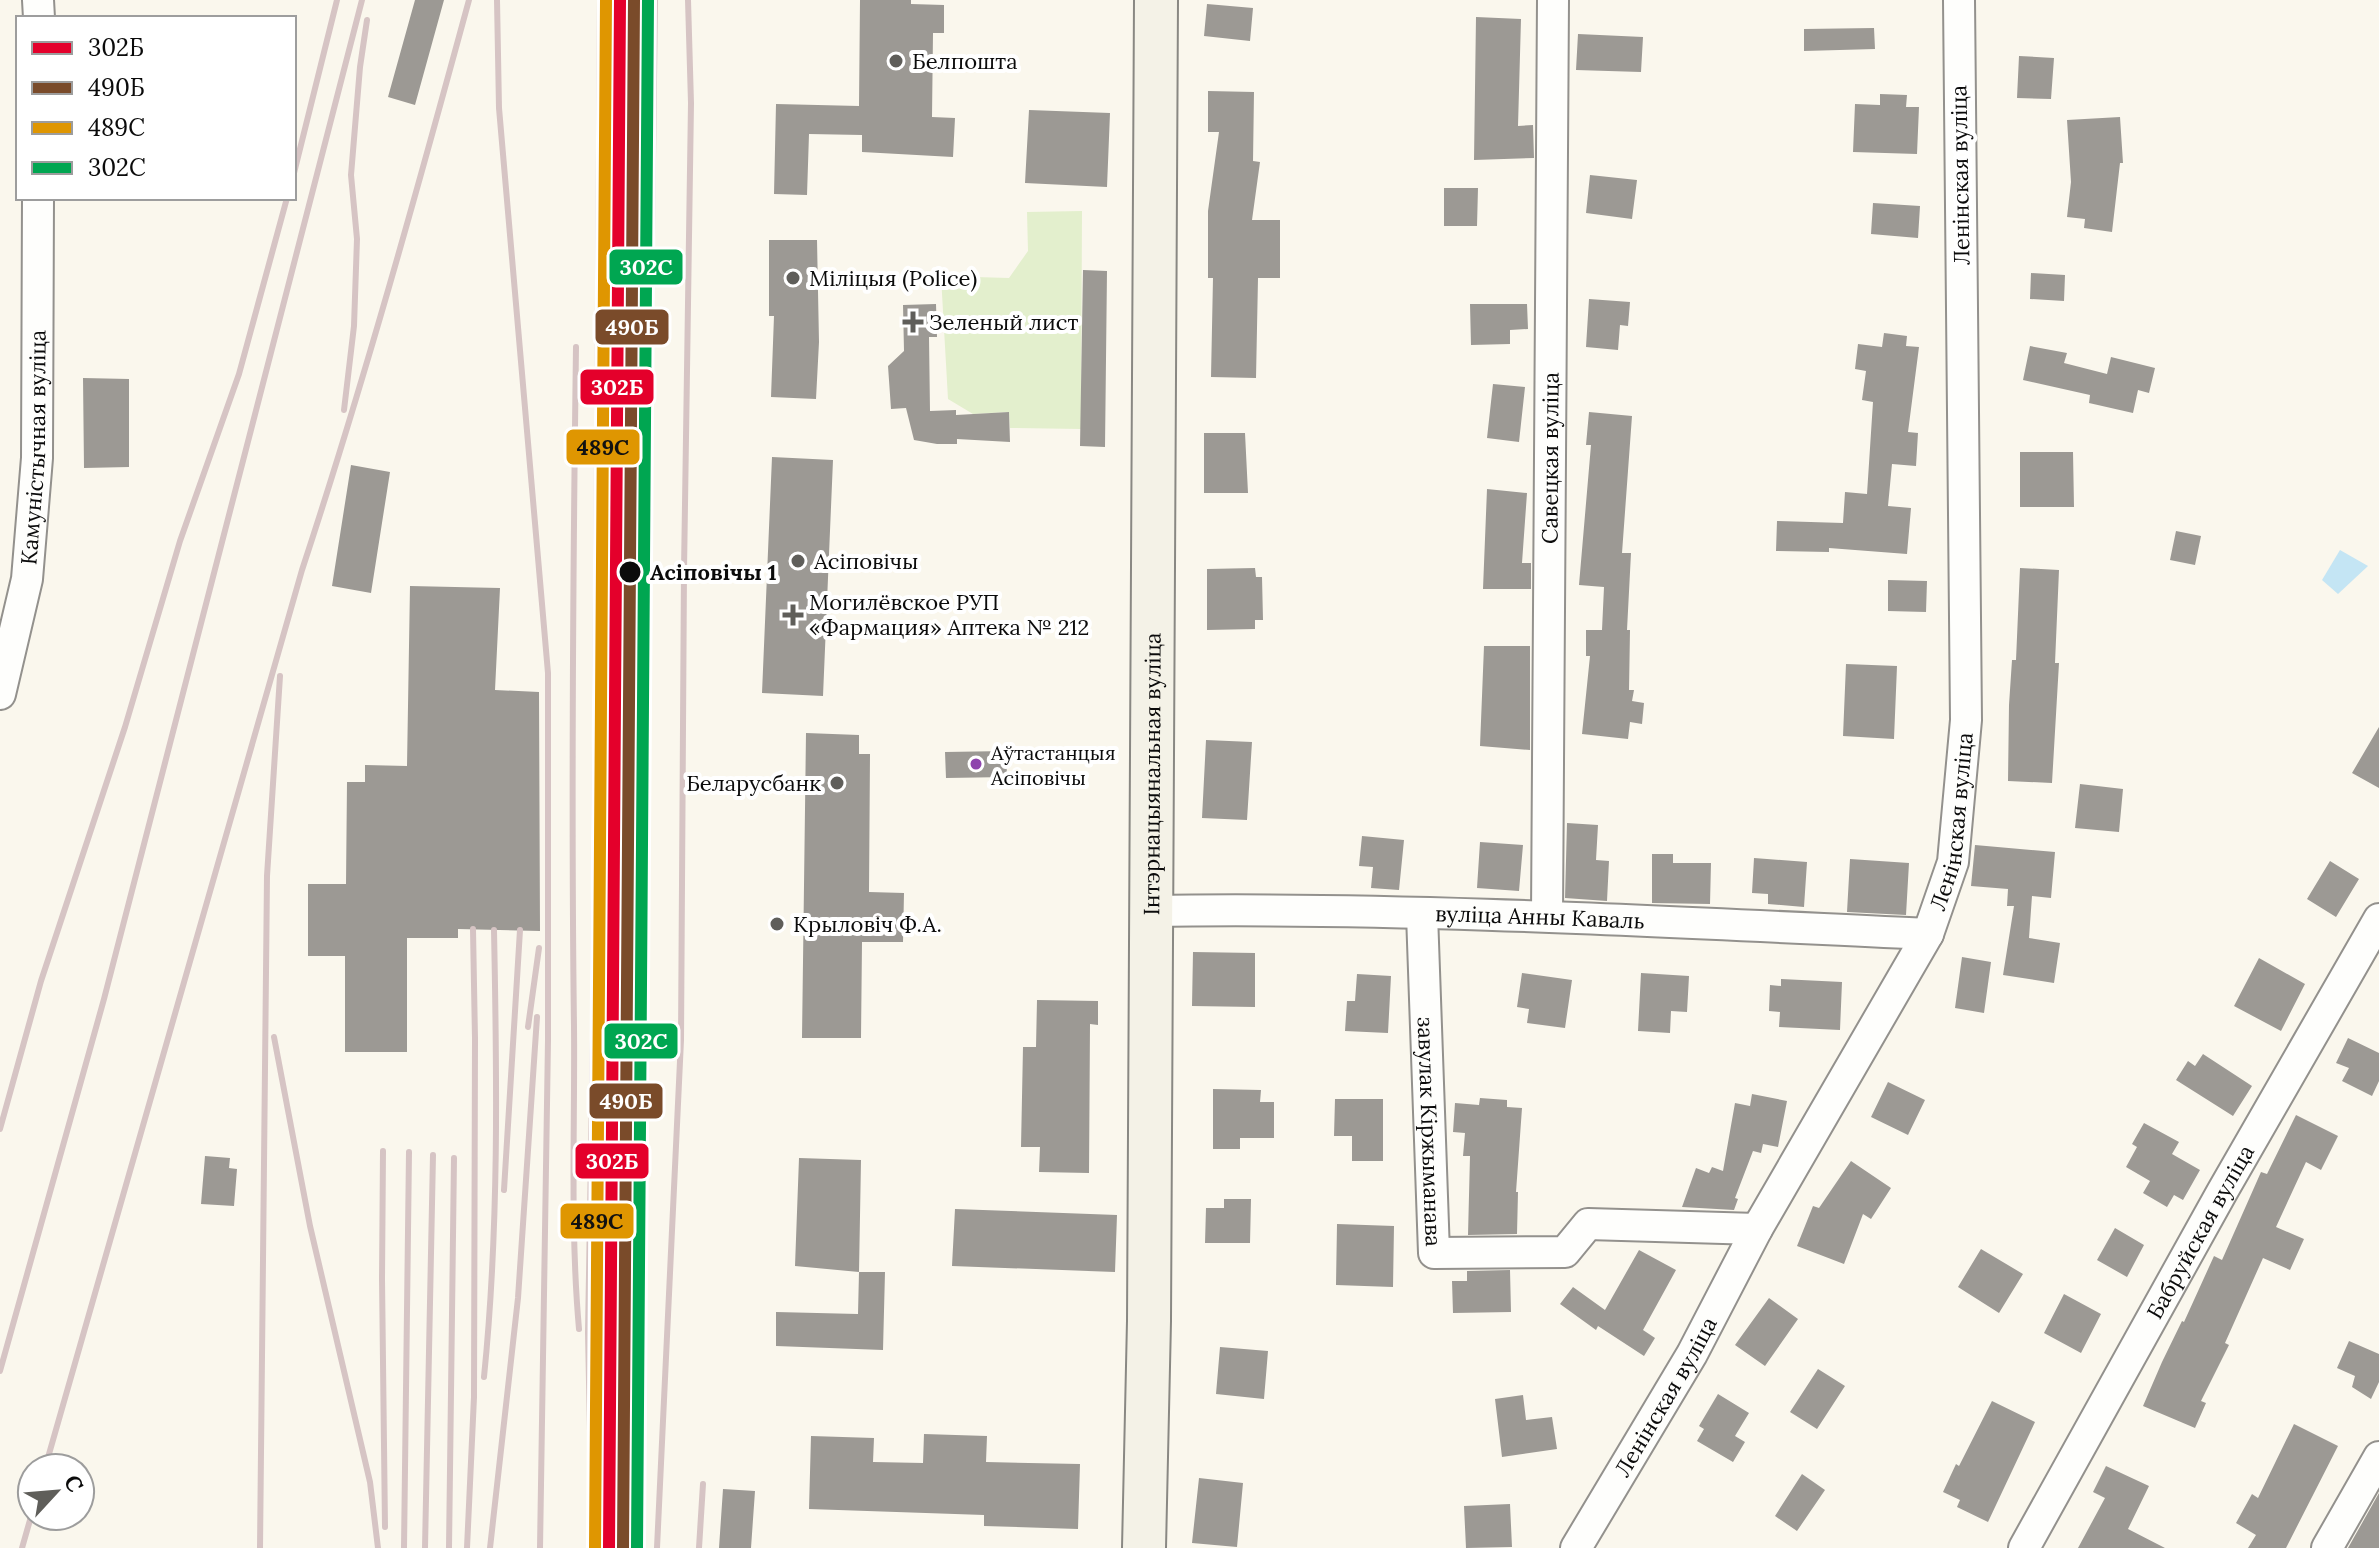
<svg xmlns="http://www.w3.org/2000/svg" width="2379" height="1548" font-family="Lora,serif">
	<rect width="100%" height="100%" fill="#faf7ed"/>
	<!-- green -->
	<path fill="#e3efcd" d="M1082 211 1081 429 1010 428 1009 412 973 414 948 399 941 276 1009 278 1028 251 1027 212Z"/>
	<!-- water -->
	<path fill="#c4e5f4" d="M2340 550 2368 566 2338 594 2322 580Z"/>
	<!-- building -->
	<path fill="#9c9994" d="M415 0H444L415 105 388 97Z
		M860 0H911V4L944 5V33H933L932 117 955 118 953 157 862 152V135L809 134 807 195 774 194 776 104 859 106Z
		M1207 4 1253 8 1250 41 1204 36Z
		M1476 17 1521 19 1518 126 1533 125 1534 158 1474 160Z
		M1874 28 1875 49 1804 51V29Z
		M1578 34 1643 37 1641 72 1576 70Z
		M2019 56 2054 58 2051 99 2017 98Z
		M1208 91 1254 92 1253 161 1260 162 1252 220H1280V278H1258L1256 378 1211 377 1213 278H1208V211L1219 132H1208Z
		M1880 94 1907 95 1906 107H1919L1917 154 1853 152 1855 104 1880 105Z
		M1029 110 1110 113 1107 187 1025 183Z
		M2120 117 2123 163H2120L2112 232 2084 228 2085 219 2067 217 2071 182 2067 120Z
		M1590 175 1637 180 1632 219 1586 213Z
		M1444 188H1478L1477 226H1444Z
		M1873 203 1920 206 1918 238 1871 234Z
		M769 240H817L819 342 816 399 771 397 774 316H769Z
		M1083 270 1107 271 1105 447 1080 446Z
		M2031 273 2065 275 2064 301 2030 299Z
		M1589 299 1630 302 1628 326 1620 325 1618 350 1586 347Z
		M936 304 937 337H929L930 411 956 410V415L1009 412 1010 442 957 439V444H937L914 440 906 408 891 409 888 366 904 351 903 305Z
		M1470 304H1527L1528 329 1510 330V344L1471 345Z
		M1884 333 1907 336 1906 346 1919 347 1908 432 1918 433 1916 466 1892 464 1888 506 1911 508 1907 554 1829 548V552L1776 551 1777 521 1843 523 1845 492 1867 494 1873 402 1862 400 1866 371 1855 369 1858 344 1882 347Z
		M2030 346 2067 353 2064 363 2107 374 2111 357 2155 368 2149 393 2138 390 2133 413 2089 403 2090 395 2023 380Z
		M83 378 129 379V467L84 468Z
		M1493 384 1525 387 1519 442 1487 438Z
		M1589 412 1632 416 1622 553H1631L1627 630H1630L1629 690H1634L1632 701 1644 703 1642 724 1630 722 1628 739 1582 734 1590 656H1586V630H1602L1604 587 1579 585 1591 445H1586Z
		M1204 433H1245L1248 493H1204Z
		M2020 452H2073L2074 507H2020Z
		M772 457 833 460 823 696 762 693Z
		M351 465 390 472 371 593 332 586Z
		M1487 489 1527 493 1522 563H1531V589H1483Z
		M2176 531 2201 536 2195 565 2170 560Z
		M1255 568 1256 577H1262L1263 620H1255V629L1207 630V569Z
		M2020 568 2059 570 2055 663H2059L2052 783 2008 781 2009 705 2012 660H2016Z
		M1888 580 1927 581 1926 612 1888 611Z
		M410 586 500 588 495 690 539 692 540 931 458 929V938H407V1052H345V956H308V884H346L347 782H365V765L407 766Z
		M1484 646H1530V750L1480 746Z
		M1846 664 1897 666 1894 739 1843 736Z
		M2379 727V788L2352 773Z
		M806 733 859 735V754H870L869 892 904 893 903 942H862L861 1038H802Z
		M1206 740 1252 742 1247 820 1202 818Z
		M1006 751 1007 777 946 778 945 752Z
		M2080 784 2123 789 2119 832 2075 828Z
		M1567 823 1598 825 1596 860 1609 861 1607 901 1565 898Z
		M1362 836 1404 840 1399 890 1371 888 1373 867 1359 866Z
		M1480 842 1523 845 1519 891 1477 888Z
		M1975 845 2055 852 2051 898 2032 896 2029 938 2060 943 2054 983 2003 975 2014 906H2007L2008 889 1971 886Z
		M1652 854H1673V863H1711L1710 904 1652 903Z
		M1754 858 1807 862 1804 907 1768 904V894L1752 893Z
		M1850 859 1909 863 1906 915 1847 912Z
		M2330 861 2359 879 2336 917 2307 899Z
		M1193 952 1255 953V1007L1192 1006Z
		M1962 957 1991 962 1984 1013 1955 1008Z
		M2259 958 2305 984 2281 1031 2234 1006Z
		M1522 973 1572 980 1565 1028 1527 1023 1529 1009 1517 1007Z
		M1641 973 1689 976 1687 1012 1671 1011 1670 1033 1638 1031Z
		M1357 974 1391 976 1388 1033 1345 1031 1347 1001H1355Z
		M1781 979 1842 982 1840 1030 1779 1027 1780 1012 1769 1011 1770 985 1781 986Z
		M1037 1000 1098 1001V1025L1090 1024 1089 1173 1039 1172 1040 1147H1021L1023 1047H1036Z
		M2348 1038 2379 1053V1081L2372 1096 2342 1081 2349 1068 2336 1063Z
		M2203 1054 2252 1086 2233 1116 2176 1080 2188 1061 2195 1066Z
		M1888 1082 1925 1100 1908 1135 1871 1117Z
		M1213 1089 1261 1090 1260 1102H1274V1138H1240V1149H1213Z
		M1752 1094 1787 1101 1778 1147 1763 1144 1761 1153 1753 1151 1735 1198 1738 1199 1734 1210 1682 1207 1696 1168 1709 1173 1712 1167 1723 1171 1735 1103 1750 1106Z
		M1480 1098 1507 1100V1107L1522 1108 1516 1192H1518L1517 1234 1468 1235 1470 1156H1463L1465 1133 1453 1132 1455 1103 1479 1105Z
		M1335 1099H1383V1161H1352V1136H1334Z
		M2296 1115 2338 1136 2321 1170 2306 1162 2276 1227 2304 1239 2290 1270 2263 1258 2225 1343 2229 1345 2201 1401 2206 1403 2195 1428 2143 1406 2162 1362 2182 1321 2184 1322 2214 1256 2222 1260 2261 1172 2267 1174Z
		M2144 1123 2179 1142 2172 1154 2200 1170 2183 1200 2174 1195 2167 1207 2143 1193 2150 1181 2126 1167 2137 1147 2132 1144Z
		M205 1156 230 1158 229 1168 237 1169 234 1206 201 1204Z
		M799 1158 861 1160 859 1272 795 1266Z
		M1851 1161 1891 1188 1871 1219 1863 1214 1844 1264 1797 1246 1813 1206 1819 1208Z
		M1224 1199H1251L1250 1243H1205L1206 1208H1224Z
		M955 1209 1117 1215 1115 1272 952 1266Z
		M1337 1224 1394 1226 1393 1287 1336 1285Z
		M2115 1228 2144 1245 2127 1277 2097 1260Z
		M1981 1249 2023 1274 1999 1313 1958 1287Z
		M1639 1250 1676 1270 1643 1330 1655 1338 1644 1356 1598 1326 1596 1330 1560 1304 1573 1287 1605 1310Z
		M1510 1270 1511 1312 1453 1313 1452 1281H1467V1271Z
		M859 1272H885L883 1350 776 1346V1312L858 1314Z
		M2064 1294 2101 1314 2081 1353 2044 1333Z
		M1769 1298 1798 1319 1765 1366 1735 1345Z
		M2349 1341 2379 1354V1382L2371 1399 2352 1387 2355 1376 2337 1368Z
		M1220 1347 1268 1351 1264 1399 1216 1394Z
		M1818 1369 1845 1386 1817 1429 1790 1412Z
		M1718 1394 1749 1413 1735 1436 1745 1442 1733 1462 1697 1441 1704 1429 1699 1426Z
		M1523 1395 1526 1420 1552 1417 1557 1449 1502 1457 1495 1399Z
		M1992 1401 2035 1422 1988 1522 1957 1507 1960 1500 1943 1492 1956 1464 1959 1466Z
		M2294 1424 2338 1446 2286 1548H2248L2256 1535 2236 1523 2252 1494 2258 1498Z
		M924 1434 987 1436 986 1462 1080 1464 1078 1529 984 1526V1515L809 1509 811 1436 874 1438 873 1462 923 1463Z
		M2106 1466 2149 1486 2128 1529 2165 1548H2078L2105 1498 2093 1492Z
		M1802 1474 1825 1490 1797 1531 1775 1516Z
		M1199 1478 1243 1483 1237 1547 1192 1543Z
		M723 1489 755 1491 751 1548H719Z
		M2379 1493V1548H2348Z
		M1510 1504 1512 1547 1466 1548 1464 1506Z"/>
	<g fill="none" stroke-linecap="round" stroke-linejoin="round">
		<defs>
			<g id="street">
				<path d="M38 0 39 18"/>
				<path id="s1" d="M0 694 27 579 37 458 38 198"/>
				<path id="s2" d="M1150 911C1409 907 1669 922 1928 934"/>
				<path id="s3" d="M1422 914 1434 1253 1565 1252 1588 1224 1757 1229"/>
				<path id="s4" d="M1547 916 1553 0"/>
				<path id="s5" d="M1576 1548 1692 1354 1757 1229 1928 934 1953 862 1966 720 1959 0"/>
				<path id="s6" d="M2024 1548 2222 1192 2379 919"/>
				<path d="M2327 1548 2379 1457"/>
			</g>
			<g id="secondary">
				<path id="s7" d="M1144 1548 1149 1321 1156 0"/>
			</g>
		</defs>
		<!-- street casing -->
		<use href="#street" stroke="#93918d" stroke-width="34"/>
		<!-- secondary casing -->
		<use href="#secondary" stroke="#898883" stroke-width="46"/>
		<!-- street -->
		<use href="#street" stroke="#fefefc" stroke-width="30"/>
		<!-- secondary -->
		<use href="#secondary" stroke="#f4f2e7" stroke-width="42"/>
		<!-- rail -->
		<path stroke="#d6c4c4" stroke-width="6" d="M497 0 499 108 548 673V1040L540 1548
			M294 173 337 0
			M576 347C573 573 571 800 574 1026 575 1127 570 1228 579 1329
			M344 410 354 326 357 239 351 175 360 67 367 20
			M528 1027 539 948
			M274 1037 310 1226 370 1482 378 1548
			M0 1129 41 981 125 727 180 541 239 374 287 198
			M383 1151 382 1279 385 1527
			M504 1190 520 930
			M0 1371 104 999 362 0
			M484 1377C499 1229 497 1078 494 930
			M45 1468 302 570C364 382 417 191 469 0
			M590 1468 596 1548
			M591 1480 588 1333 593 1038 600 0
			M22 1548 32 1513
			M260 1548 267 876 280 676
			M404 1548 409 1152
			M425 1548 433 1155
			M449 1548 454 1158
			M467 1548 474 1397 475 1039 473 929
			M490 1548 518 1298 537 1017
			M639 1548 642 1038 655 0
			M657 1548 681 1040 684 571 691 103 688 0
			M699 1548 703 1484"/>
		<defs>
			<path id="rail-1" d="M609 1548 620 0"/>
			<path id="rail-2" d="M623 1548 634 0"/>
			<path id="rail-3" d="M595 1548 606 0"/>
			<path id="rail-4" d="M637 1548 648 0"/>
		</defs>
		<!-- rail-1 casing -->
		<use href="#rail-1" stroke="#fff" stroke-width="18"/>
		<!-- rail-2 casing -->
		<use href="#rail-2" stroke="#fff" stroke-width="18"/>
		<!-- rail-3 casing -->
		<use href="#rail-3" stroke="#fff" stroke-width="18"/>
		<!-- rail-4 casing -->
		<use href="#rail-4" stroke="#fff" stroke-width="18"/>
		<!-- rail-1 -->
		<use href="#rail-1" stroke="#e4002b" stroke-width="12"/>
		<!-- rail-2 -->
		<use href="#rail-2" stroke="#7a4b2a" stroke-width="12"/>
		<!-- rail-3 -->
		<use href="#rail-3" stroke="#df9601" stroke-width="12"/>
		<!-- rail-4 -->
		<use href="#rail-4" stroke="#00a651" stroke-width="12"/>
	</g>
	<!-- markers -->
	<g fill="#5f5e5a" stroke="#fff" stroke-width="3">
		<circle cx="896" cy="61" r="8"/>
		<circle cx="793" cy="278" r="8"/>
		<path d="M909 310h8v8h8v8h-8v8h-8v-8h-8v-8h8z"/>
		<circle cx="798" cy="561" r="8"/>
		<path d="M789 603h8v8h8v8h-8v8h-8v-8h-8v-8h8z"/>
		<circle cx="837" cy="783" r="8"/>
		<circle cx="777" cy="924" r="8"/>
	</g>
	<circle fill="#0b0b0b" stroke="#fff" stroke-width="3" cx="630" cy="572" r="12"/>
	<circle fill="#8e44ad" stroke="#fff" stroke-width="3" cx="976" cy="764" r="7"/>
	<g text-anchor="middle" stroke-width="8" stroke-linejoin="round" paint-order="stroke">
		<!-- bus labels -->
		<g font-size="20" fill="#0b0b0b" stroke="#fff" text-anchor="start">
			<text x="991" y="760">Аўтастанцыя<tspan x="991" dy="25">Асіповічы</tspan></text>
		</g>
		<!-- poi labels -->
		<g font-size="22" fill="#0b0b0b" stroke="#fff" text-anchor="start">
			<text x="912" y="69">Белпошта</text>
			<text x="809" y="286">Міліцыя (Police)</text>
			<text x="929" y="330">Зеленый лист</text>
			<text x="814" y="569">Асіповічы</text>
			<text x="809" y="610">Могилёвское РУП<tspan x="809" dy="25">«Фармация» Аптека № 212</tspan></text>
			<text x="821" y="791" text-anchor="end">Беларусбанк</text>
			<text x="793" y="932">Крыловіч Ф.А.</text>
		</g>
		<!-- street labels -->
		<g font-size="22" fill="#0b0b0b" stroke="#fff">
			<text transform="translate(1960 175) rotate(-91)" y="8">Ленінская вуліца</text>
			<text dy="8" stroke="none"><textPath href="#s1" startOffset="250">Камуністычная вуліца</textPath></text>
			<text dy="8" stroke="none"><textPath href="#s4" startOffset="458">Савецкая вуліца</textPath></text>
			<text dy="8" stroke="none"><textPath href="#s7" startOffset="774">Інтэрнацыянальная вуліца</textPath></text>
			<text dy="8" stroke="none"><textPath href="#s5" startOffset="824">Ленінская вуліца</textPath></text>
			<text dy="8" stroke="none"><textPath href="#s2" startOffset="390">вуліца Анны Каваль</textPath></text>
			<text dy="8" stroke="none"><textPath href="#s3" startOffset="218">завулак Кіржыманава</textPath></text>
			<text dy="8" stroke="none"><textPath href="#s6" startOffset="362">Бабруйская вуліца</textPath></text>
			<text dy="8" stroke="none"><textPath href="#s5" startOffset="176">Ленінская вуліца</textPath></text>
		</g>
		<!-- stop labels -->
		<g font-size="22" font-weight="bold" fill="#0b0b0b" stroke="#fff" text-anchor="start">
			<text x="650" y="580">Асіповічы 1</text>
		</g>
	</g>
	<g stroke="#fff" stroke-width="3">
		<rect x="608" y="248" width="76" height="38" rx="8" fill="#00a651"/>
		<rect x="594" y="308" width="76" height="38" rx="8" fill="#7a4b2a"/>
		<rect x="579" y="368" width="76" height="38" rx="8" fill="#e4002b"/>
		<rect x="565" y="428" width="76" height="38" rx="8" fill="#df9601"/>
		<rect x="603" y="1022" width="76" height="38" rx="8" fill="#00a651"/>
		<rect x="588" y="1082" width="76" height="38" rx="8" fill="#7a4b2a"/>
		<rect x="574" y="1142" width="76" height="38" rx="8" fill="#e4002b"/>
		<rect x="559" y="1202" width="76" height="38" rx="8" fill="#df9601"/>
	</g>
	<g font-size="22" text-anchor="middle" font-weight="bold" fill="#fff">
		<text x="646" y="275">302С</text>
		<text x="632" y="335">490Б</text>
		<text x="617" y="395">302Б</text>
		<text x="641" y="1049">302С</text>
		<text x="626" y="1109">490Б</text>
		<text x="612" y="1169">302Б</text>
	</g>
	<g font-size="22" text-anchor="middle" font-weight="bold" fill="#111">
		<text x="603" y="455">489С</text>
		<text x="597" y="1229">489С</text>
	</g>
	<!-- legend -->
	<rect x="16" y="16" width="280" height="184" fill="#ffffff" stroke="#9d9d9d" stroke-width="2"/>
	<rect x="32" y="42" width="40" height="12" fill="#e4002b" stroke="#9d9d9d" stroke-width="2"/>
	<text x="88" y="56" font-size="24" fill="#0b0b0b">302Б</text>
	<rect x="32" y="82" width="40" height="12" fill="#7a4b2a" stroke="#9d9d9d" stroke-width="2"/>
	<text x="88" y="96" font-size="24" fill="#0b0b0b">490Б</text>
	<rect x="32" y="122" width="40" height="12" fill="#df9601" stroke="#9d9d9d" stroke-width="2"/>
	<text x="88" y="136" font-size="24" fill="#0b0b0b">489С</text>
	<rect x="32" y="162" width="40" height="12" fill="#00a651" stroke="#9d9d9d" stroke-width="2"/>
	<text x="88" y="176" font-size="24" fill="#0b0b0b">302С</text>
	<!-- north arrow -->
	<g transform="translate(56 1492) rotate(64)"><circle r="38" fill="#ffffff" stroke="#9d9d9d" stroke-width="2"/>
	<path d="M0-6L14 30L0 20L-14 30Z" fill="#5f5e5a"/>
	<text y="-12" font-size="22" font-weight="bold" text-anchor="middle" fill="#0b0b0b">С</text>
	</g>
</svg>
